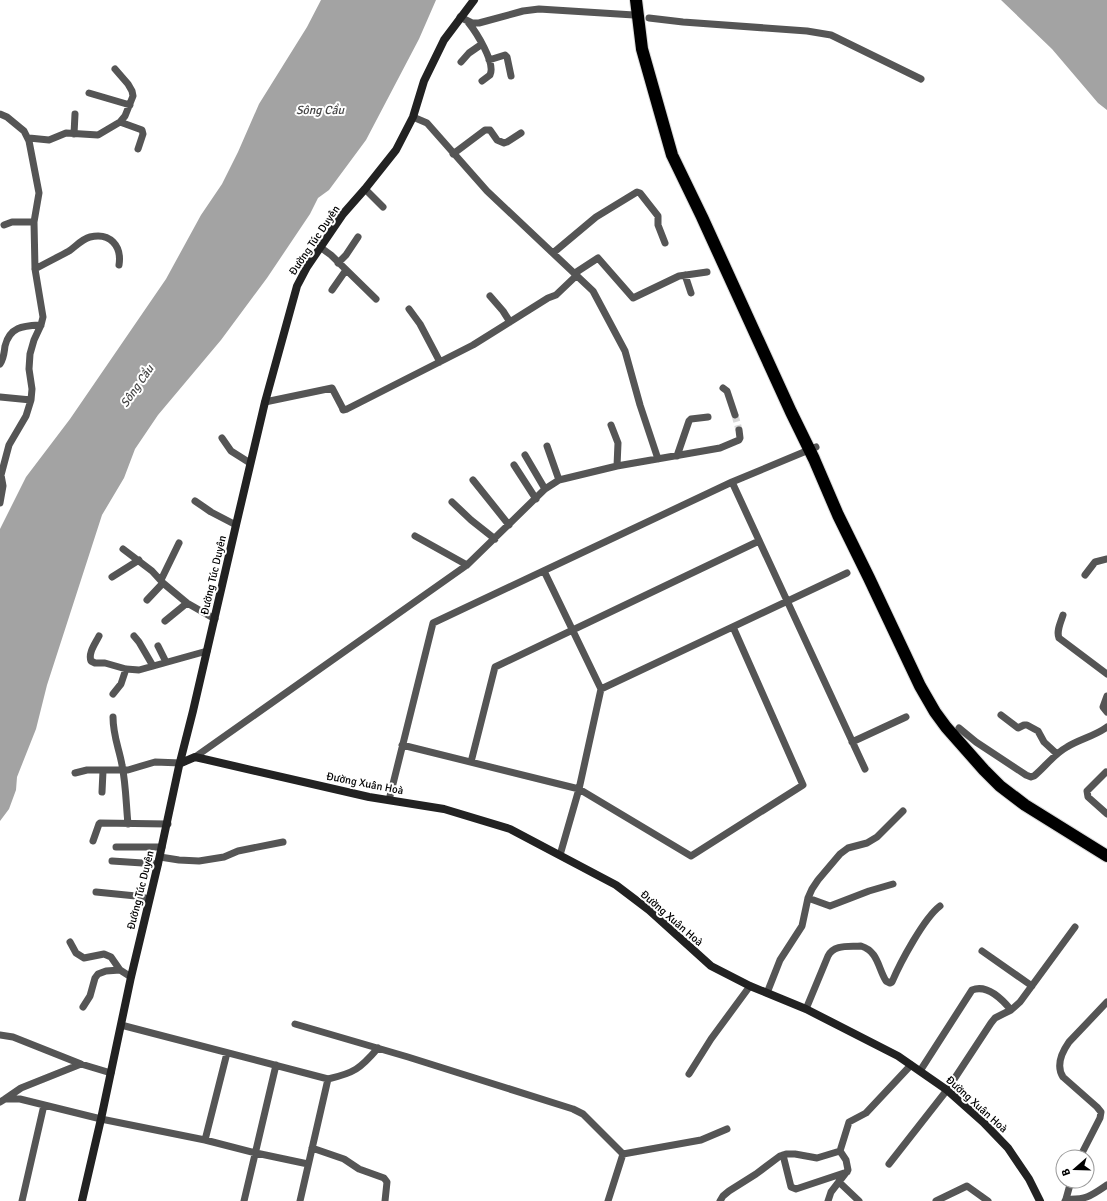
<svg xmlns="http://www.w3.org/2000/svg" width="1107" height="1201" font-family="Signika,sans-serif">
	<rect width="100%" height="100%" fill="#fff"/>
	<!-- water -->
	<path fill="#a3a3a3" d="M321 0H436L419 39 366 140 329 190 318 198 310 214 267 278 221 340 158 415 135 449 124 478 102 515 47 685 36 729 17 777 16 790 9 809 0 821V529L26 477 70 419 166 279 201 215 222 184 238 152 259 104 307 27Z
		M1001 0H1107V110L1098 103 1052 49Z"/>
	<g fill="none" stroke-linecap="round" stroke-linejoin="round">
		<!-- street-tunnel -->
		<path stroke="#d9d9d9" stroke-width="7" stroke-dasharray="7 3.5" stroke-linecap="butt" d="M735 415 739 430"/>
		<defs>
			<path id="highway" d="M636 0 642 49 672 155 702 217 791 412 814 459 838 515 869 578 920 686 935 712 946 727 984 770 1000 786 1025 805 1107 856"/>
		</defs>
		<!-- highway casing -->
		<use href="#highway" stroke="#dbdbdb" stroke-width="14"/>
		<!-- street -->
		<path stroke="#555" stroke-width="7" d="M460 17 472 23H479L523 11 539 9 634 15
			M649 18 683 22 807 31 831 35 921 79
			M468 22C476 32 496 63 490 75L482 81
			M489 60 505 55 507 57 511 76
			M461 62 469 53 482 44
			M89 93 130 105
			M0 114 7 117 24 131 29 141 39 193 34 222 35 269 43 317 41 325 34 340 30 354 29 369 32 389 31 400 26 416 9 445 1 475 3 486 0 503
			M413 117 427 123 487 191 593 291 625 351 640 405 658 459
			M120 122 142 130 143 134 138 149
			M74 134 75 114
			M29 138 49 140 66 133 98 135 120 122 125 116 133 96 132 91 128 84 115 69
			M453 154 485 130H490L497 140 504 143 507 142 521 133
			M365 189 383 207
			M4 225 12 222H34
			M320 247 331 255 376 299
			M553 253 596 217 637 192 640 193 658 216V225L665 243
			M338 263 346 255 358 237
			M35 269C46 263 58 257 69 251 75 247 82 239 90 237 110 232 122 246 119 265
			M575 273 598 258 633 298 679 276 707 272
			M685 275 691 293
			M332 290 346 270
			M490 296 503 311 510 322
			M409 309 420 324 440 362
			M0 364C4 358 4 353 5 346 10 326 24 326 41 325
			M723 388 727 391 735 415
			M0 397 31 400
			M265 402 332 388 342 407 343 410 347 409 473 345 548 298 556 295 577 275
			M611 425 618 443 617 466
			M222 438 231 451 250 463
			M547 446 559 480
			M525 455 545 489
			M677 456 689 421 691 419 708 417
			M514 465 536 499
			M473 480 509 525
			M732 482 865 769
			M195 501 211 512 236 525
			M452 502 471 520 495 539
			M415 536 467 565
			M123 549 152 571 163 583 187 603 215 619
			M544 571 601 689
			M1085 575 1095 562 1107 559
			M112 577 139 560
			M161 580 179 543
			M147 600 163 583
			M1063 615C1061 622 1056 631 1059 638L1107 674
			M165 621 187 603
			M99 636C95 644 88 653 91 661L95 663H105L126 669 139 670 207 651
			M134 636 139 642 153 666
			M158 646 166 662
			M113 694 121 684 126 669
			M1107 696 1103 707 1107 712
			M1001 715 1018 728 1024 725H1027L1038 731 1044 742 1057 754
			M113 717C113 736 119 748 122 765 126 785 126 804 128 824
			M959 728 976 742 1026 775 1031 777 1034 776C1045 767 1054 754 1067 747 1080 739 1095 736 1107 727
			M852 742 906 717
			M402 745 579 789 691 856 803 785 733 627
			M195 757 467 565 545 489 559 480 617 466 720 448 739 440 740 438 739 430
			M471 762 495 667 759 541
			M1106 772 1087 791 1088 797 1107 814
			M75 773 87 770H128L155 762 181 763
			M102 792 103 771
			M389 800 433 623 732 482 816 447
			M93 841 99 824 100 823 168 824
			M116 847H162
			M560 855 579 789 601 689 847 573
			M160 857 179 860 199 861 224 857 238 851 283 842
			M112 861 158 864
			M96 892 136 896 149 899
			M808 898 830 906 869 891 893 884
			M70 942 76 953 84 958 104 954 111 957 120 970 131 977
			M982 951 1032 986
			M767 993 780 960 802 926 808 898 812 889 818 880 840 854 848 848 867 843 877 837 903 811
			M83 1007 90 996 95 978 98 974 106 971 120 970
			M806 1009 828 956C834 944 849 947 861 946 878 951 878 968 886 981L890 983 892 982C900 963 924 918 940 906
			M295 1024 408 1057 573 1109 583 1114 623 1154
			M121 1025 328 1079 300 1201
			M0 1035 13 1037 81 1064 111 1073
			M920 1071 972 990C987 984 1002 999 1011 1010
			M689 1074 711 1039 750 986
			M328 1079C354 1073 360 1069 378 1048
			M5 1099 21 1088 81 1064
			M0 1102 5 1099H20L101 1119 205 1140 256 1153 308 1164
			M205 1140 227 1053
			M312 1148 344 1159 359 1169 384 1178 387 1182 385 1201
			M783 1155 791 1187 796 1189 847 1172
			M1080 1157 1100 1118 1101 1112 1097 1107 1063 1077C1056 1066 1062 1052 1069 1042L1107 1002
			M889 1164 947 1090 991 1023 995 1018 1011 1010 1020 1002 1075 927
			M839 1182 859 1201
			M1066 1199 1071 1181
			M22 1201 44 1105
			M244 1201 276 1065
			M608 1201 623 1154 701 1140 727 1129
			M720 1201 723 1196 729 1191 756 1174 780 1156 786 1154H795L817 1158 840 1151 849 1122 866 1113 911 1065
			M828 1201 831 1192 848 1170 846 1160 840 1151
			M936 1201 967 1186 988 1201
			M1065 1201 1066 1199C1086 1200 1091 1196 1107 1185"/>
		<!-- secondary -->
		<path stroke="#222" stroke-width="8" d="M181 763 195 757 369 797 444 809 510 829 616 885 649 910 711 966 750 986 806 1009 898 1056 947 1090 983 1122 1008 1148 1029 1179 1040 1201
			M82 1201 101 1119 131 977 158 864 179 766 193 711 236 525 265 402 297 286 307 267 343 214 365 189 396 150 413 117 424 81 444 40 474 0"/>
		<!-- highway -->
		<use href="#highway" stroke="#000" stroke-width="12"/>
	</g>
	<g text-anchor="middle" stroke-width="4" stroke-linejoin="round" paint-order="stroke">
		<!-- street labels -->
		<g font-size="11" fill="#000" stroke="#fff">
			<text transform="translate(314 240) rotate(-56)" y="4">Đường Túc Duyên</text>
			<text transform="translate(213 575) rotate(-77)" y="4">Đường Túc Duyên</text>
			<text transform="translate(365 783) rotate(11)" y="4">Đường Xuân Hoà</text>
			<text transform="translate(140 890) rotate(-76)" y="4">Đường Túc Duyên</text>
			<text transform="translate(672 918) rotate(41)" y="4">Đường Xuân Hoà</text>
			<text transform="translate(977 1104) rotate(42)" y="4">Đường Xuân Hoà</text>
		</g>
		<!-- water labels -->
		<g font-size="12" font-style="italic" fill="#444" stroke="#fff">
			<text x="320" y="114">Sông Cầu</text>
			<text transform="translate(137 386) rotate(-55)" y="4">Sông Cầu</text>
		</g>
	</g>
	<!-- north arrow -->
	<g transform="translate(1075 1169) rotate(250)"><circle r="19" fill="#ffffff" stroke="#999999"/>
	<path d="M0-3L7 15L0 10L-7 15Z" fill="#000000"/>
	<text y="-6" font-size="11" font-weight="bold" text-anchor="middle" fill="#000000">B</text>
	</g>
</svg>
